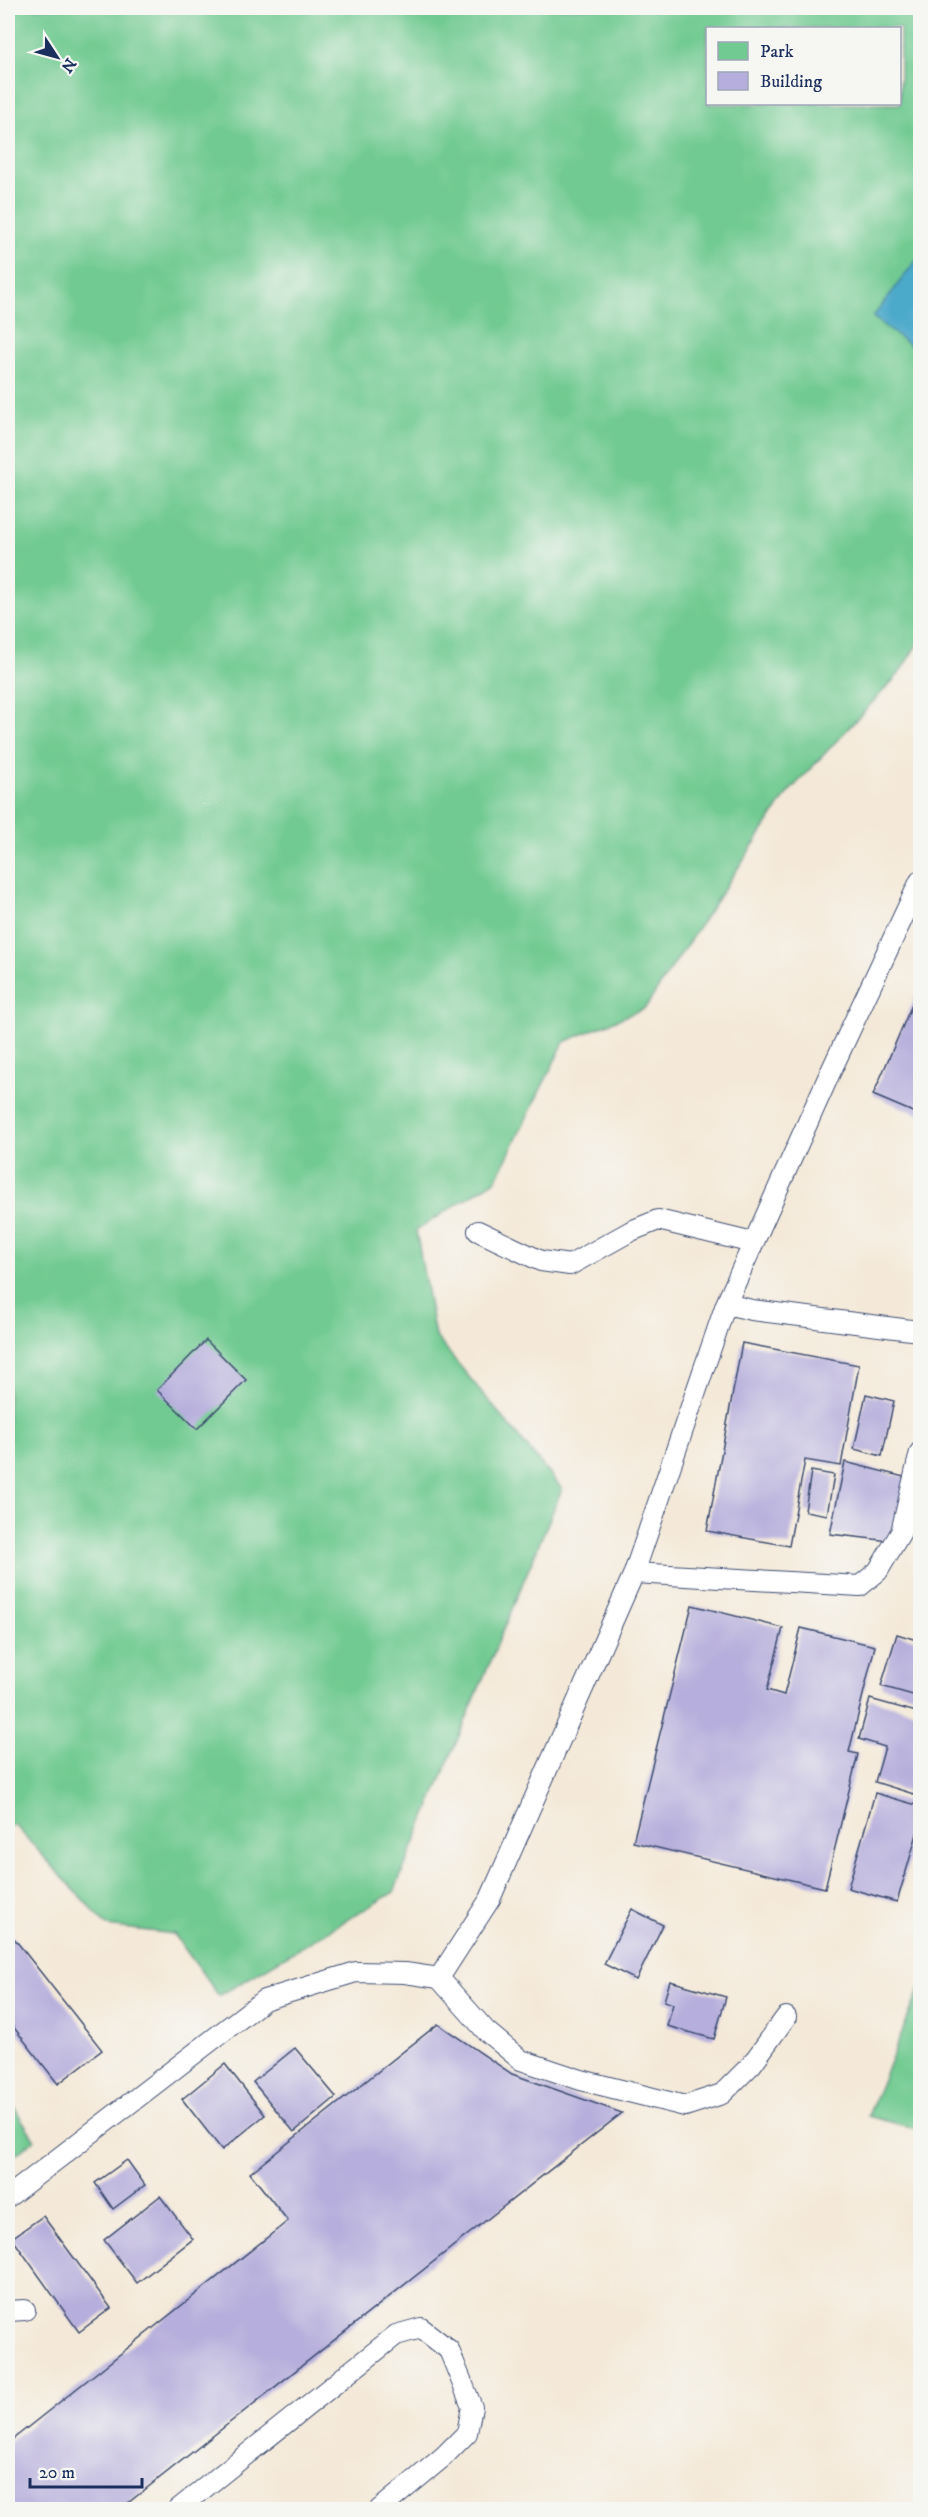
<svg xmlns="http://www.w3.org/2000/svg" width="928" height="2517" font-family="'IM FELL DW Pica',serif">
	<rect width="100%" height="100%" fill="#f6f6f2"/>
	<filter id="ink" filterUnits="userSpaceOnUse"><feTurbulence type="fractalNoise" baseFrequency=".0167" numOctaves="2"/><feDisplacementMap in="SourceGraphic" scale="12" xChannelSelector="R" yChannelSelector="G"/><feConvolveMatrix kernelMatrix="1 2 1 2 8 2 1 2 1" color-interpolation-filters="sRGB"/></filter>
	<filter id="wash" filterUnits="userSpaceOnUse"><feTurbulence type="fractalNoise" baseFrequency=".008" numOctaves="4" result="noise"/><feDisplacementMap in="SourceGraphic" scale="24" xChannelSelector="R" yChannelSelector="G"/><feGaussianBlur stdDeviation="1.35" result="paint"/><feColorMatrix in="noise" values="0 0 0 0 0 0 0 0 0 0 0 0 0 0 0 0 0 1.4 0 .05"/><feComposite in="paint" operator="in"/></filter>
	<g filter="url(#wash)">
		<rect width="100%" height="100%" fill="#f4e9d8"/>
		<!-- green -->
		<path fill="#71ca91" stroke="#467c78" stroke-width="1.5" fill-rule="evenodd" d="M8 8H920V640L898 675 787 794 645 1008 564 1042 496 1180 416 1230 435 1336 562 1489 394 1892 219 1996 174 1934 107 1926 14 1824 8 1827ZM708 28H900V104H708Z
			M920 1988V2130L868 2116Z
			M8 2098 35 2140 8 2160Z"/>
		<!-- water -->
		<path fill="#4ca9ca" stroke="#346c94" stroke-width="1.5" d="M920 255V353L873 317Z"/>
		<g id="blocks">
			<!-- building -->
			<path fill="#b6aedc" d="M920 986V1115L873 1095Z
				M206 1340 246 1380 197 1429 157 1390Z
				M742 1343 859 1365 841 1466 805 1460 789 1546 707 1531Z
				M866 1394 894 1401 882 1456 854 1449Z
				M845 1462 908 1478 890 1541 830 1534Z
				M811 1471 834 1475 827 1515 805 1511Z
				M692 1605 783 1628 767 1690 784 1695 801 1628 875 1646 849 1752 858 1754 825 1888 633 1842Z
				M897 1634 920 1641V1697L881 1686Z
				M870 1699 920 1713V1796L875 1782 885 1747 859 1739Z
				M875 1793 920 1806V1824L897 1902 848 1888Z
				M632 1909 663 1925 636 1980 604 1964Z
				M13 1937 102 2050 58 2084 8 2020V1941Z
				M670 1981 726 1997 714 2039 667 2026 673 2004 664 2001Z
				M438 2024 512 2074 622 2113 119 2510H8V2443L288 2221 250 2173Z
				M295 2048 336 2097 294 2132 253 2082Z
				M225 2064 265 2115 222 2150 182 2099Z
				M127 2160 145 2185 113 2209 95 2183Z
				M160 2196 193 2239 137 2283 104 2240Z
				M43 2216 111 2308 79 2332 12 2238Z"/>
		</g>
	</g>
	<g filter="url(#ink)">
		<use href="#blocks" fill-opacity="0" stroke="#3c4b70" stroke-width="1.5"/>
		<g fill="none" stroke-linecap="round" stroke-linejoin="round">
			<defs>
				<path id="service" d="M478 1231 541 1261 570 1265 631 1231 658 1220 753 1243
					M726 1304 830 1073 920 881
					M634 1573 860 1586 878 1571 901 1532 920 1452
					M439 1978 486 2031 521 2060 581 2080 685 2106 722 2094 752 2064 786 2017
					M8 2197 264 2000 356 1972 405 1973 439 1978 490 1899 634 1573 726 1304 752 1310 919 1331 920 1333
					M8 2311 25 2310
					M177 2510 396 2335 421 2328 449 2350 472 2407 467 2433 443 2457 379 2510"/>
			</defs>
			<!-- service casing -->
			<use href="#service" stroke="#3c4b70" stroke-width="22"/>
			<!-- service -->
			<use href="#service" stroke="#fff" stroke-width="20"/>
		</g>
	</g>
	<!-- margin -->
	<rect width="928" height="2517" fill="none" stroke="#f6f6f2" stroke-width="30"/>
	<!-- legend -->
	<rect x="706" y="27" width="195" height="78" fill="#f6f6f2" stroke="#9ea6b7" stroke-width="1.5"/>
	<rect x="718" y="42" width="30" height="18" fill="#71ca91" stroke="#9ea6b7" stroke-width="1.5"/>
	<text x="760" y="57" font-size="18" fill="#1b2f5e">Park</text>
	<rect x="718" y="72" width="30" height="18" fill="#b6aedc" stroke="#9ea6b7" stroke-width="1.5"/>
	<text x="760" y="87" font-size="18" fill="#1b2f5e">Building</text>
	<!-- north arrow -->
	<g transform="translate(57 57) rotate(126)" stroke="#f6f6f2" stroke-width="4.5" paint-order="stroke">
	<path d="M0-4.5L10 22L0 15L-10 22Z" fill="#1b2f5e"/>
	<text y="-9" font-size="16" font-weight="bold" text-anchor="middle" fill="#1b2f5e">N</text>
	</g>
	<!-- scale -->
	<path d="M30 2478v9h112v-9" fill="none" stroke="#1b2f5e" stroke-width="3"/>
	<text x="39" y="2478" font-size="18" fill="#1b2f5e" stroke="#f6f6f2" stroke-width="4.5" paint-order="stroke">20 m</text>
</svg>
